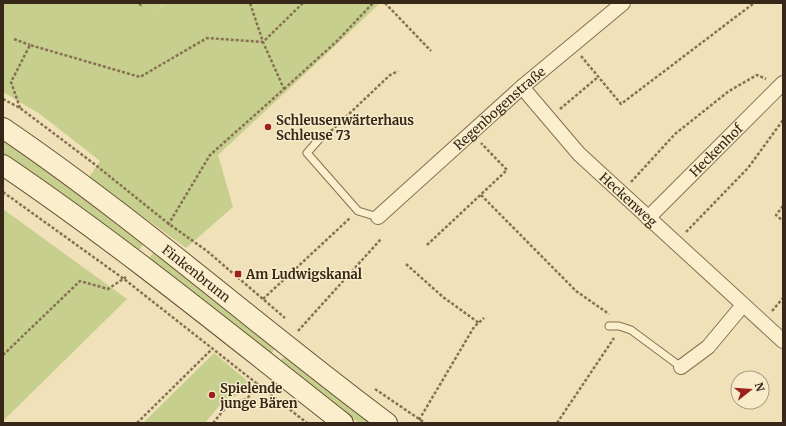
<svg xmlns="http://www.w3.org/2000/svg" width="786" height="426" font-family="Merriweather,serif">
	<rect width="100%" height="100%" fill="#f1e1b9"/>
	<!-- green -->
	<path fill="#c6cf8d" d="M3 3H164L155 12 165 3H380L335 46 218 155 233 207 186 248 89 177 100 161 40 114 3 92Z
		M3 139 145 242 139 250 83 208 3 154Z
		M3 209 127 299 3 421Z
		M155 251 275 348 271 354 149 258Z
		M214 353 251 384C243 393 237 397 225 399L205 423H143Z
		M285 356 370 423H359L280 361Z"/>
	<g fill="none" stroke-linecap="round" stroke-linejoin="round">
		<defs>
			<path id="service" d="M322 136 307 153 358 211 378 217
				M609 326H619L631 330 681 367"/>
			<g id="minor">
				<path id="s1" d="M522 87 579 154 783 341"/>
				<path id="s2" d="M378 217 522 87 623 3"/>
				<path id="s3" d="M648 218 783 83"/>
				<path d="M681 367 708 347 743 305"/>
			</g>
			<g id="secondary">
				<path id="s4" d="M3 128C137 219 257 326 387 423"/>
				<path d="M3 165C121 245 231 335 343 423"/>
			</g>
		</defs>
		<!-- service casing -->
		<use href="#service" stroke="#887053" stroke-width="9"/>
		<!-- minor casing -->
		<use href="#minor" stroke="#887053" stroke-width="16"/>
		<!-- secondary casing -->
		<use href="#secondary" stroke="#695136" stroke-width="22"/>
		<!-- path -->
		<path stroke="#887053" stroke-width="2.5" stroke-dasharray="3 2" stroke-linecap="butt" d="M139 3 141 5 143 3
			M385 3 431 51
			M14 39 30 45
			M581 56 621 104 754 3
			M284 89 337 41 373 3
			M3 99 20 108 93 163 169 224 207 251 285 318
			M20 108 11 82 30 45 140 77 207 38 263 42 250 3
			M560 109 598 77
			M331 131 390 75 398 71
			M631 182 675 134 729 91 757 75 766 79
			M3 192 124 279 307 423
			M481 195 576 291 609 314
			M783 206 776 215 783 221
			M168 225 210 155 284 89 263 42 303 3
			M686 232 748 168 783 120
			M427 245 507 170 481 143
			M406 264 443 297 479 323
			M263 299 350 218
			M772 311 783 298
			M298 331 381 239
			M3 355 80 281 108 289 126 277
			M375 389 425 423
			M419 420 474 327 484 318
			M137 423 212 349
			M213 423 227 406 232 402 247 399 259 383
			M557 423 614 338"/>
		<!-- service -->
		<use href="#service" stroke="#fbeecc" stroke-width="7"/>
		<!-- minor -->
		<use href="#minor" stroke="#fbeecc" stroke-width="14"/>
		<!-- secondary -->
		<use href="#secondary" stroke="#fbeecc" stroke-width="20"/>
	</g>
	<!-- markers -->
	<g fill="#9b201e" stroke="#f8ebc9" stroke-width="1.5">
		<circle cx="268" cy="127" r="4"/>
		<rect x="234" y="270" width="8" height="8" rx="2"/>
		<circle cx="212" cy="395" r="4"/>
	</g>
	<g text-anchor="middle" stroke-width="3" stroke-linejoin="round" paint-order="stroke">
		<!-- street labels -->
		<g font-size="13" fill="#362719" stroke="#f8ebc9">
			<text dy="5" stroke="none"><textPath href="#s2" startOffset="163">Regenbogenstraße</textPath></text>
			<text dy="5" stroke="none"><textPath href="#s3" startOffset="96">Heckenhof</textPath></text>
			<text dy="5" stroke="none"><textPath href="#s1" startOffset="155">Heckenweg</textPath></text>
			<text dy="5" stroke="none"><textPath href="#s4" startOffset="242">Finkenbrunn</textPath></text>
		</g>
		<!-- poi labels -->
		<g font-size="13" font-weight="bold" fill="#362719" stroke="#f8ebc9" text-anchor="start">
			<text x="276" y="125">Schleusenwärterhaus<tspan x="276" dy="15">Schleuse 73</tspan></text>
			<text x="246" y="279">Am Ludwigskanal</text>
			<text x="220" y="393">Spielende<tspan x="220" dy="15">junge Bären</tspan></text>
		</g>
	</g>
	<!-- border -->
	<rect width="786" height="426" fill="none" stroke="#362719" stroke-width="8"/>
	<!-- north arrow -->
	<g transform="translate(750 390) rotate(73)"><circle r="19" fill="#f8ebc9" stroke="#aa9d83"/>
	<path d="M0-3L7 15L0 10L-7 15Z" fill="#9b201e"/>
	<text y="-6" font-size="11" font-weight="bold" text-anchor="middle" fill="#362719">N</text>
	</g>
</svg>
